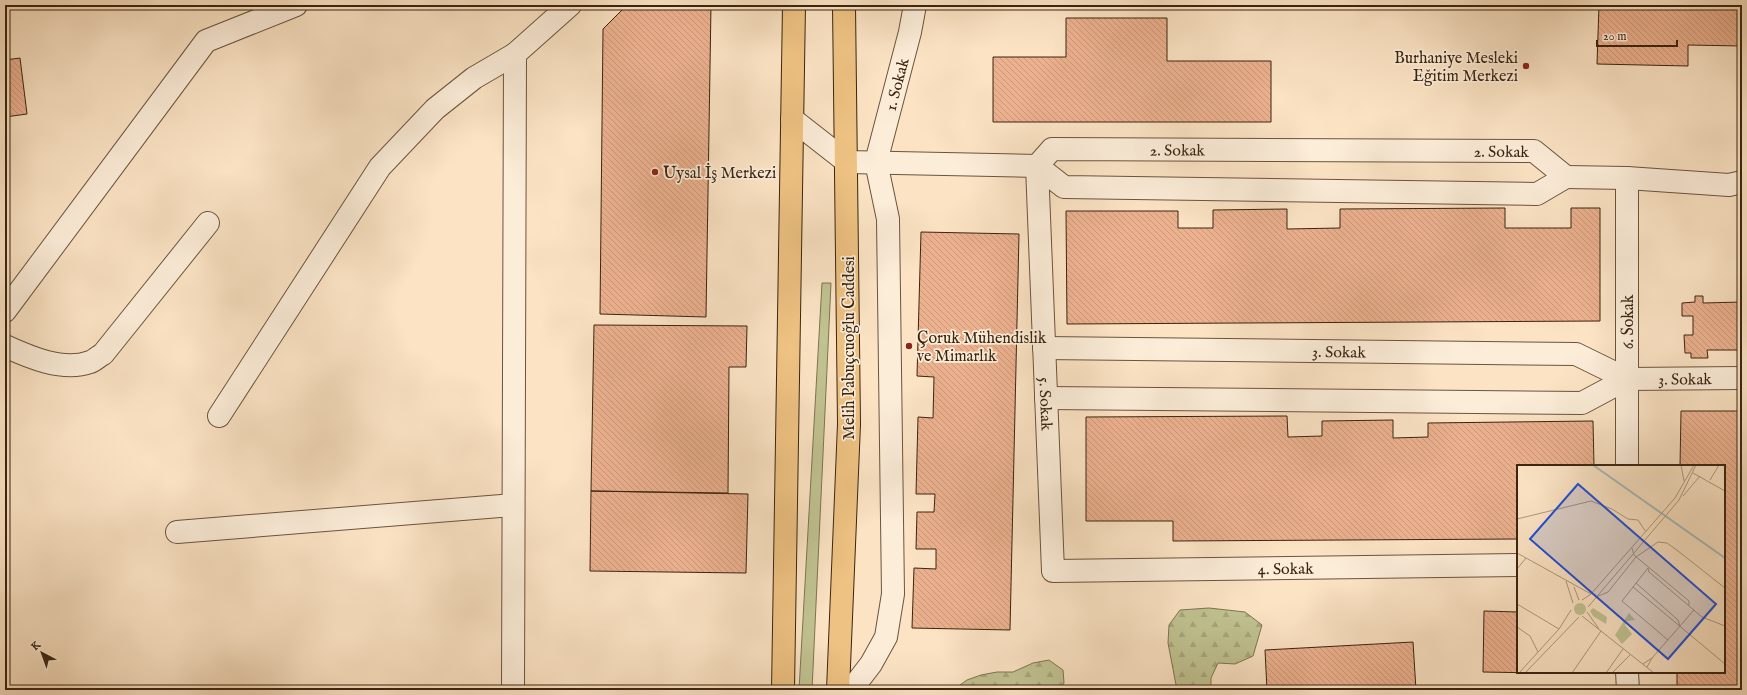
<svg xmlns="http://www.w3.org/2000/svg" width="1747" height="695" font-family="'IM FELL English',serif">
	<defs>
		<pattern id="forest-firs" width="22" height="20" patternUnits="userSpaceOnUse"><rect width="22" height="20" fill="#c1c392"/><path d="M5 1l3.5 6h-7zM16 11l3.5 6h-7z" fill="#a7a77d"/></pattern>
		<pattern id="building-back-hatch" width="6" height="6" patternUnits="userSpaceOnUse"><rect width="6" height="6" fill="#ecb18f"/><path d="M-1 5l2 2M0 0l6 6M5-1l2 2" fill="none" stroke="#cb987a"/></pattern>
	</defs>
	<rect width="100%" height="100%" fill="#fbe3c4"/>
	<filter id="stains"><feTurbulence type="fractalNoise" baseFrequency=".005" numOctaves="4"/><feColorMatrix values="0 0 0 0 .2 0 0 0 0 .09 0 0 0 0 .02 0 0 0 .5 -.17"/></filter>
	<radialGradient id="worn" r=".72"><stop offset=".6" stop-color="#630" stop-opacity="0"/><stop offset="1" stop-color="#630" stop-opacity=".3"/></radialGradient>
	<!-- green -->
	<path fill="#c1c392" stroke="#7e7451" d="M822 283H831L812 690H799Z"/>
	<!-- forest -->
	<path fill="url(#forest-firs)" stroke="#7e7451" d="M1209 608 1245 612 1262 625 1253 656 1235 664 1218 663 1211 678V690H1177L1168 643 1169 625 1180 610Z
		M1049 660 1063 670 1064 683 1059 690H953L967 680 981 675 997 672H1013L1033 663Z"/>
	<!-- building -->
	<path fill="url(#building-back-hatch)" stroke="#3a2410" d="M627 5H711L706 317 600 314 603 29Z
		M1599 5H1742V46L1688 45V66L1597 64Z
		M1066 18H1167V61H1271V122H993V57H1066Z
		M20 58 27 114 5 117V60Z
		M1505 208V228H1571V208H1600V321L1067 324 1066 211H1178V228H1213V210L1287 209V229L1340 228V209Z
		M921 232 1019 234 1010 630 912 628 914 568 936 569V549H916L917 512H934L935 494H916L918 417 933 418 934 377 917 376Z
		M1695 296H1703V303L1742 302V350H1707L1708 358H1691V353H1685L1684 335H1693V316H1682V303L1695 302Z
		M594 325 747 326 746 367H729L728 493 591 491Z
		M1681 411H1742V690H1677V672H1724V466H1680Z
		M1287 416 1288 437 1322 436V421L1393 420V438L1428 437V423L1593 421 1594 466H1518V539L1173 541V521H1086V417Z
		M591 491 748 494 746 573 590 571Z
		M1484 611 1518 612V672L1541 673 1483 672Z
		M1413 642 1416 690H1267L1265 650Z"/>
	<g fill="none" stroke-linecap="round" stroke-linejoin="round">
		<defs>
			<g id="minor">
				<path d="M792 119 847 162 1037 166 1064 187 1537 194 1566 177"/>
				<path id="s1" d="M1037 166 1053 571 1518 565"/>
				<path id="s2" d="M1037 166 1052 149 1534 151 1566 177"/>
				<path d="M1566 177 1627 178 1729 185 1742 182"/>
				<path d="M1627 178V466"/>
				<path d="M5 311 206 41 296 5"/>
				<path d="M5 346C29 357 63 372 90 362 94 361 99 356 103 354L208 223"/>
				<path id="s3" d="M1044 348 1576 354 1627 379"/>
				<path id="s4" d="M1046 398 1582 403 1627 379 1742 378"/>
				<path d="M219 416 380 167 435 109 474 78 515 54"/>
				<path d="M177 532 513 505"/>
				<path d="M1627 672 1628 690"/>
				<path d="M513 690 515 54 570 5"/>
				<path id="s5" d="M851 690 871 664 886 637 893 594 888 219 876 162 910 32 915 5"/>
			</g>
			<path id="major" d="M783 690 794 5
				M838 690 849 424 844 5"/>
		</defs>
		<!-- minor casing -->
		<use href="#minor" stroke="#6a543d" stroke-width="24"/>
		<!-- major casing -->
		<use href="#major" stroke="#3a2410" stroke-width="24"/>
		<!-- minor -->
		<use href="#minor" stroke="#fcedd9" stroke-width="22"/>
		<!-- major -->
		<use href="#major" stroke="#eec282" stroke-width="22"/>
	</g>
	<!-- markers -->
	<g fill="#8f2418" stroke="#fcedd9" stroke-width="1.5">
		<circle cx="1526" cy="66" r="4"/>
		<circle cx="655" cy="172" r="4"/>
		<circle cx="909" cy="346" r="4"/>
	</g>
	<g text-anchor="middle" stroke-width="3.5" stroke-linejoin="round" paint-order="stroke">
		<!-- poi labels -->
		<g font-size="16" fill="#3a2410" stroke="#fcedd9" text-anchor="start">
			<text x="1518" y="63" text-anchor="end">Burhaniye Mesleki<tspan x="1518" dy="18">Eğitim Merkezi</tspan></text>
			<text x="663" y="178">Uysal İş Merkezi</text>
			<text x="917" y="343">Çoruk Mühendislik<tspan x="917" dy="18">ve Mimarlık</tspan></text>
		</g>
		<!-- street labels -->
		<g font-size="16" fill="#3a2410" stroke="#fcedd9">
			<text dy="6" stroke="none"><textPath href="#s5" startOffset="621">1. Sokak</textPath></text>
			<text dy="6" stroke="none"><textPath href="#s2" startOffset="148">2. Sokak</textPath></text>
			<text dy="6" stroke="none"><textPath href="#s2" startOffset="472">2. Sokak</textPath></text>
			<text transform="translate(1627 322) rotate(-90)" y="6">6. Sokak</text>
			<text transform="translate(848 348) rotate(-90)" y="6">Melih Pabuçcuoğlu Caddesi</text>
			<text dy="6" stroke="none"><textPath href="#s3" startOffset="295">3. Sokak</textPath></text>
			<text dy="6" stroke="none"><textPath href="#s4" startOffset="645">3. Sokak</textPath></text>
			<text dy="6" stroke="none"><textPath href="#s1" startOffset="238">5. Sokak</textPath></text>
			<text dy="6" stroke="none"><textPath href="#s1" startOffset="638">4. Sokak</textPath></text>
		</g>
	</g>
	<!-- overview -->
	<g transform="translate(1517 465)">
		<rect width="208" height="208" fill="#fbe3c4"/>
		<path d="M57 144a6 6 0 1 1 12 0a6 6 0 1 1-12 0Z" fill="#c1c392"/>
		<path d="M76 143 90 152 89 159 76 151 73 146ZM112 148 118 155 110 156 108 160 115 169 105 179 98 170Z" fill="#c1c392"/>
		<path fill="none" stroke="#a5bbbf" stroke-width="2" d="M76 0 208 93"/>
		<path fill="none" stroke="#ae977c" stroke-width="1" d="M164 0 167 16M176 8 208 26M193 15 202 0M166 31 183 11M0 54 74 36 95 44 111 54 121 55 129 67M115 83 117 90 172 136V140M0 88 74 129M131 103 105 136 151 175M131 103 132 107 185 152 208 161M0 104 9 93M49 116 56 138M119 118 161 155 163 161M57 122 62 135M116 122 208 199M79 132 91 127 119 92 141 77 150 78 161 86 208 123M65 135 74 129 158 33 177 0M0 139 42 164M71 142 162 35 179 0M70 147 82 164M65 151 137 208M0 162 13 171 21 187M135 193 177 145M126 199 135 193 130 202M2 208 42 164 54 145M8 208 62 152M55 208 84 166M89 208 106 184M95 208 113 190"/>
		<path fill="#1d4ed8" fill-opacity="0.15" stroke="#1d4ed8" stroke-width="2" d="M61 19 199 139 151 194 13 74Z"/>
		<rect width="208" height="208" fill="none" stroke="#3a2410" stroke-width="2"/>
	</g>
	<!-- margin -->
	<rect width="1747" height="695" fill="none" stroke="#fbe3c4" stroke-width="20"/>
	<rect x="6" y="6" width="1735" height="683" fill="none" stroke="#3a2410" stroke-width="2"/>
	<rect x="10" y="10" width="1727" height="675" fill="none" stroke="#3a2410"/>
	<!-- north arrow -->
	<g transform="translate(42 653) rotate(319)" stroke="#fcedd9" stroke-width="3" paint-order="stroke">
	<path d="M0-3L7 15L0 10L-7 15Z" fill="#3a2410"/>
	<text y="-6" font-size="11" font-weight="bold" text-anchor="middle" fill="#3a2410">K</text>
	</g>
	<!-- scale -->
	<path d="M1597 40v6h80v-6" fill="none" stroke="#3a2410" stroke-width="2"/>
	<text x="1603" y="40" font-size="12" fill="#3a2410" stroke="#fcedd9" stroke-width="3" paint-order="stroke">20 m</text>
	<rect width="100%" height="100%" filter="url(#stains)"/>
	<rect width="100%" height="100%" fill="url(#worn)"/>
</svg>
